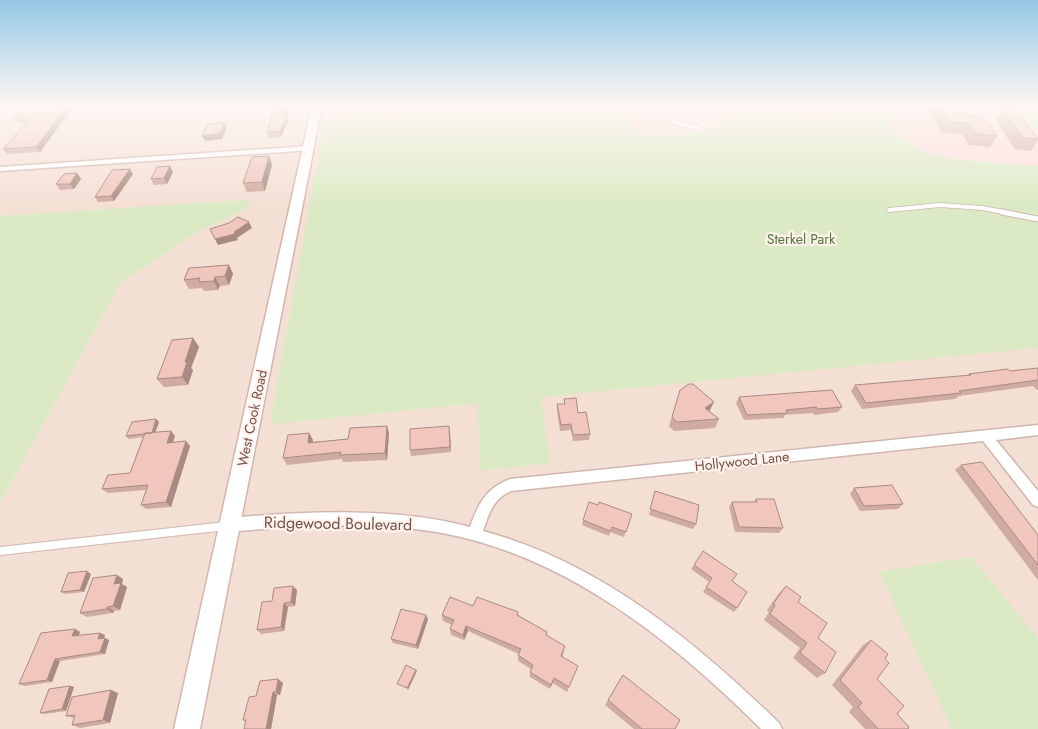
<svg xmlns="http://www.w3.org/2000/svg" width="1038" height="729" font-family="Jost,sans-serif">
	<rect width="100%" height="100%" fill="#fceee5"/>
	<!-- residential -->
	<path fill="#f4dfd4" d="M0 106H621L627 119 1038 330V729H0V503L121 283 197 232 246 209 243 200 0 216Z"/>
	<!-- commercial -->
	<path fill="#fcdcd9" d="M325 106H416L404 111 331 119 322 122Z
		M621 106H734L723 122 709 128 670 137H652L634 129Z
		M748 106H837L812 119Z
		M892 106H1004L1038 130V166L964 160 926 153 904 139 888 125Z"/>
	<!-- green -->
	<path fill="#dbeac4" d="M416 106H621C625 114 629 125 635 130 652 141 707 134 723 122 727 119 731 111 734 106H748L812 119 837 106H892L888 125 904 139 926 153 964 160 1038 166V348L541 397 550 463 481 471 477 403 274 424 271 418 325 121 331 119 404 111Z
		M1004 106H1038V130Z
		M243 200 251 202 246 209 197 232 121 283 0 503V216Z
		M971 557 1038 638V729H952L879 572Z"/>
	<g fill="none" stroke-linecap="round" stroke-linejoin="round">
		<defs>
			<path id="service-far2" d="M687 106 673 122 699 128 718 106
				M889 210 940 205 982 208 1009 213"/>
			<path id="service-far1" d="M1002 212 1038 219"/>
			<path id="service" d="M0 551 226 526"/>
			<path id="minor" d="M309 146 313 148 312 150 0 171V167Z
				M1038 425V435L996 440 1038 491V507L1033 505 983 441 511 491C493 499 489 513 483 531 599 562 695 641 779 723L782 729H761C674 642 567 556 442 533 376 521 297 525 230 532L225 530 223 525 225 520 230 518C306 511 397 507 470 527 478 504 486 488 510 479Z"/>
			<path id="secondary" d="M312 106H322L200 729H174Z"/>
		</defs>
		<!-- service-far2 casing -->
		<use href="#service-far2" stroke="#d0b6ae" stroke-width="5.5"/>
		<!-- service-far1 casing -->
		<use href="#service-far1" stroke="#d0b6ae" stroke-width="7"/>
		<!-- service casing -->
		<use href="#service" stroke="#d0b6ae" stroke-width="10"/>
		<!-- minor casing -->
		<use href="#minor" stroke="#d0b6ae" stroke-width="3"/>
		<!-- secondary casing -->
		<use href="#secondary" stroke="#d3b5ac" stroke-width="3"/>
		<!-- service-far2 -->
		<use href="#service-far2" stroke="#fff" stroke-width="4"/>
		<!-- service-far1 -->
		<use href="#service-far1" stroke="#fff" stroke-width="5"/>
		<!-- service -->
		<use href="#service" stroke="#fff" stroke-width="8"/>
		<!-- minor -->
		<use href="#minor" fill="#fff" fill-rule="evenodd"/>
		<!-- secondary -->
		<use href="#secondary" fill="#fff" fill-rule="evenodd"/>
	</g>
	<!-- wall -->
	<path fill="#cfaba3" d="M275 106H289L287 115 288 121 281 137 269 138 267 132Z
		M657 106H668L666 109Z
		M925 106H961L967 115 997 136 990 147 969 145 962 134 942 133Z
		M71 110 40 152 7 154 3 149 26 123H18L14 118Z
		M1002 110 1038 139V140L1031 151 1015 149 996 121Z
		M269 156 272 165 265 191 247 192 243 183Z
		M173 172 167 184 154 185 151 179Z
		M77 173 81 179 74 189 60 190 56 184Z
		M133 174 114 201 98 202 95 197Z
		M229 265 233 274 229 285 220 286 218 290 204 291 202 288 189 289 184 280Z
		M193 338 199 347 191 368 193 370 188 385 164 387 157 379Z
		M1038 368V390H1037L1033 386 959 396 955 399 862 409 851 391 855 385 967 376 969 374 1010 371Z
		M680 390 710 410 709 411 719 419 715 428 674 431 669 426Z
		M739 397 842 407 838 412 814 415 813 413 785 415 784 418 744 420 736 403Z
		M564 399 578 413 590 434 589 440 573 441 571 430 560 431 557 410V404H564Z
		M156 419 159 422 155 432 175 436 173 442 186 441 190 446 171 507 146 509 141 505 146 490 108 493 102 489 130 473 143 437 129 439 126 436Z
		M449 426 451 452 411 456 410 450Z
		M309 433 313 440 312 442 348 439 389 433 387 460 343 462 342 459 287 465 283 458Z
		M961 465 1038 535V580L955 470Z
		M854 488 903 504 898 509 860 511 850 494Z
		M655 491 696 524 693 529 649 515Z
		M756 499 783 528 779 533 735 532 729 507 732 502H753Z
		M598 505 632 514 624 537 610 532 609 536 582 525 583 520Z
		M694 565 732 581 737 608 734 612 703 592 709 582 691 569Z
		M91 574 84 592 65 594 61 592Z
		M123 579 122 584 127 587 120 610 114 611 113 613 87 617 80 613Z
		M786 586 798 602 818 638 825 673 817 678 793 658 800 648 764 620 769 612 767 610 780 592Z
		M297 590 295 606 288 607 284 631 261 634 257 630 272 601Z
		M473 606 518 615 547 632V635L564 652 562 657 578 666 567 692 553 683 550 689 530 677V672L531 669 518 661V655L519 654 468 631 464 640 451 635 450 629 452 625 443 621 442 615Z
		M428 619 418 649 393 643 391 639Z
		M75 629 80 632 78 636 100 633 105 635 104 638 109 640 105 654 60 661 52 682 25 686 19 684Z
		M871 640 885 659 877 679 897 714 908 729H865L849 712 853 707 832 685 863 645Z
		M623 675 675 729H634L605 705Z
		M278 679 283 683 280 695H277L271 729H244L246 722 243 720 256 696Z
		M70 686 74 687 66 711 45 714 40 713Z
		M118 693 110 723 80 728 72 725 74 718 66 716Z"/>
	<!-- shaded-wall -->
	<path fill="#a98b84" d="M67 106H69L71 110 40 152 36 147Z
		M286 106H289L287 116 288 121 281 137 280 131Z
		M224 123 227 128 222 139 205 141 202 136Z
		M269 156 272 165 265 191 262 182Z
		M170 166 173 172 167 184 164 178Z
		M130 169 133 174 114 201 111 196Z
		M77 173 81 179 74 189 70 184Z
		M249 222 252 228 237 238 238 240 218 245 215 239 234 232Z
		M229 265 233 274 229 285 225 276Z
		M215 277 220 286 218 290 214 281Z
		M193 338 199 347 191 368 193 370 188 385 182 377 185 362Z
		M714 402 710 410 701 416 705 408Z
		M156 419 159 422 154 436 152 433Z
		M387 426 389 433 387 460 385 453Z
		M449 426 450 431 451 452 450 447Z
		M171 431 175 436 171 448 167 443Z
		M309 433 313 440 311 450 308 443Z
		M186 441 190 446 171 507 166 502Z
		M87 571 91 574 84 592 80 590Z
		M117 575 123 579 122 584 127 587 120 610 113 606 114 584Z
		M293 586 297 590 295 606 291 602Z
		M284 603 288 607 284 631 281 627Z
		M107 607 114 611 113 613 107 609Z
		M426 615 428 619 418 649 416 645Z
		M466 626 468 631 464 640 463 635Z
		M75 629 80 632 77 639 72 636Z
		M100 633 105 635 103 641 98 639Z
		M105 638 109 640 105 654 100 652Z
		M55 659 60 661 52 682 47 680Z
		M416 670 417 671 408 690 407 688Z
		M278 679 283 683 280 695 276 692Z
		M70 686 74 687 66 711 62 709Z
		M111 690 118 693 110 723 103 720Z
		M273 692 277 695 271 729H266Z"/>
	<!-- building -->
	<path fill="#f1c7bd" stroke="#a98b84" d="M37 106H67L36 147 3 149 32 117 14 118 24 107Z
		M275 106H286L283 115H287L280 131 267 132Z
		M938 106H961L967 115 984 117 997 136 976 134 969 123 948 122Z
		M1002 110 1017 111 1038 139 1023 138Z
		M224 123 220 133 202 136 208 124Z
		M269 156 262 182 243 183 252 157Z
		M170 166 164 178 151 179 157 167Z
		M130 169 111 196 95 197 112 170Z
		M77 173 70 184H56L64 174Z
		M238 217 249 222 234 232 235 234 215 239 210 229 229 223Z
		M229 265 225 276 215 277 214 281 199 282 200 278 184 280 189 268Z
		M193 338 185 362H187L182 377 157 379 172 340Z
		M1038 368V380L959 391 961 393 866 403 855 385 971 375 969 374 1008 369 1010 371Z
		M689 384H693L714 402 705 408 719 419 677 422 672 417 680 390Z
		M832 390 842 407 818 409 816 407 786 410 787 413 747 415 739 397Z
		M576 398 578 413 586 412 590 434 573 435 571 424 561 425 557 404H565L564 399Z
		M156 419 152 433 126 436 132 422Z
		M387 426 385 453 340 455 341 452 283 458 288 435 309 433 308 443 348 439 350 428Z
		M449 426 450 447 410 450V429Z
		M171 431 167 443 186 441 166 502 141 505 148 485 102 489 108 475 130 473 145 433Z
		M982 462 1038 535V565L961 465Z
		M892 485 903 504 864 506 854 488Z
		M655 491 699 505 696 524 650 509Z
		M756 499H774L783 528 739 527 732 502H757Z
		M589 502 598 505 599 502 632 514 626 532 612 527 610 531 583 520Z
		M703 551 737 574 732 581 747 592 737 608 706 587 712 578 694 565Z
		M87 571 80 590 61 592 68 573Z
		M117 575 114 584 121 583 113 606 107 607V609L80 613 93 578Z
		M293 586 291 602 284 603 281 627 257 630 262 602 272 601 274 588Z
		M786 586 801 597 798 602 827 623 818 638 836 652 825 673 800 653 807 643 770 614 775 605 773 604Z
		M450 597 473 606 477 597 518 612 517 615 547 632 546 635 565 646 561 656 578 666 569 687 554 678 551 685 530 672 533 665 518 655 521 649 466 626 463 635 450 629 454 620 442 615Z
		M401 609 426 615 416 645 391 639Z
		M75 629 72 636 100 633 98 639 105 638 100 652 55 659 47 680 19 684 41 633Z
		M871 640 888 654 885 659 889 663 877 679 904 706 897 714 909 727 908 729H878L858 707 862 703 840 680Z
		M406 665 416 670 407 688 397 684Z
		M623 675 680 720 675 729H642L608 700Z
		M278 679 276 692H273L266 729H244L246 720H243L249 697 256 696 260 681Z
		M70 686 62 709 40 713 49 689Z
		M111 690 103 720 72 725 75 715 66 716 72 697Z"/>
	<!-- sky -->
	<linearGradient id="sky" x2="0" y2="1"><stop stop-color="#95c8e6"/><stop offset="0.51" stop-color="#fef7f3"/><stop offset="1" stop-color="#fef7f3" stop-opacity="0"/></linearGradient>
	<rect width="1038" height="208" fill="url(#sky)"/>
	<g text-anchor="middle" stroke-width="4.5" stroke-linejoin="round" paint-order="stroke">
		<!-- park labels -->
		<g font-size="14" fill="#5a7440" stroke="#fff3ec">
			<text x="801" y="244">Sterkel Park</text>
		</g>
		<!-- street labels -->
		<g font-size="14" fill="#75514a" stroke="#fff3ec">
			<text transform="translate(252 418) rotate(-78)" y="5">West Cook Road</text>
			<text transform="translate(742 461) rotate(-6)" y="5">Hollywood Lane</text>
		</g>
		<!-- near-street labels -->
		<g font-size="16" fill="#75514a" stroke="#fff3ec">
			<text transform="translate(338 523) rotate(1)" y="6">Ridgewood Boulevard</text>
		</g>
	</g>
</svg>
